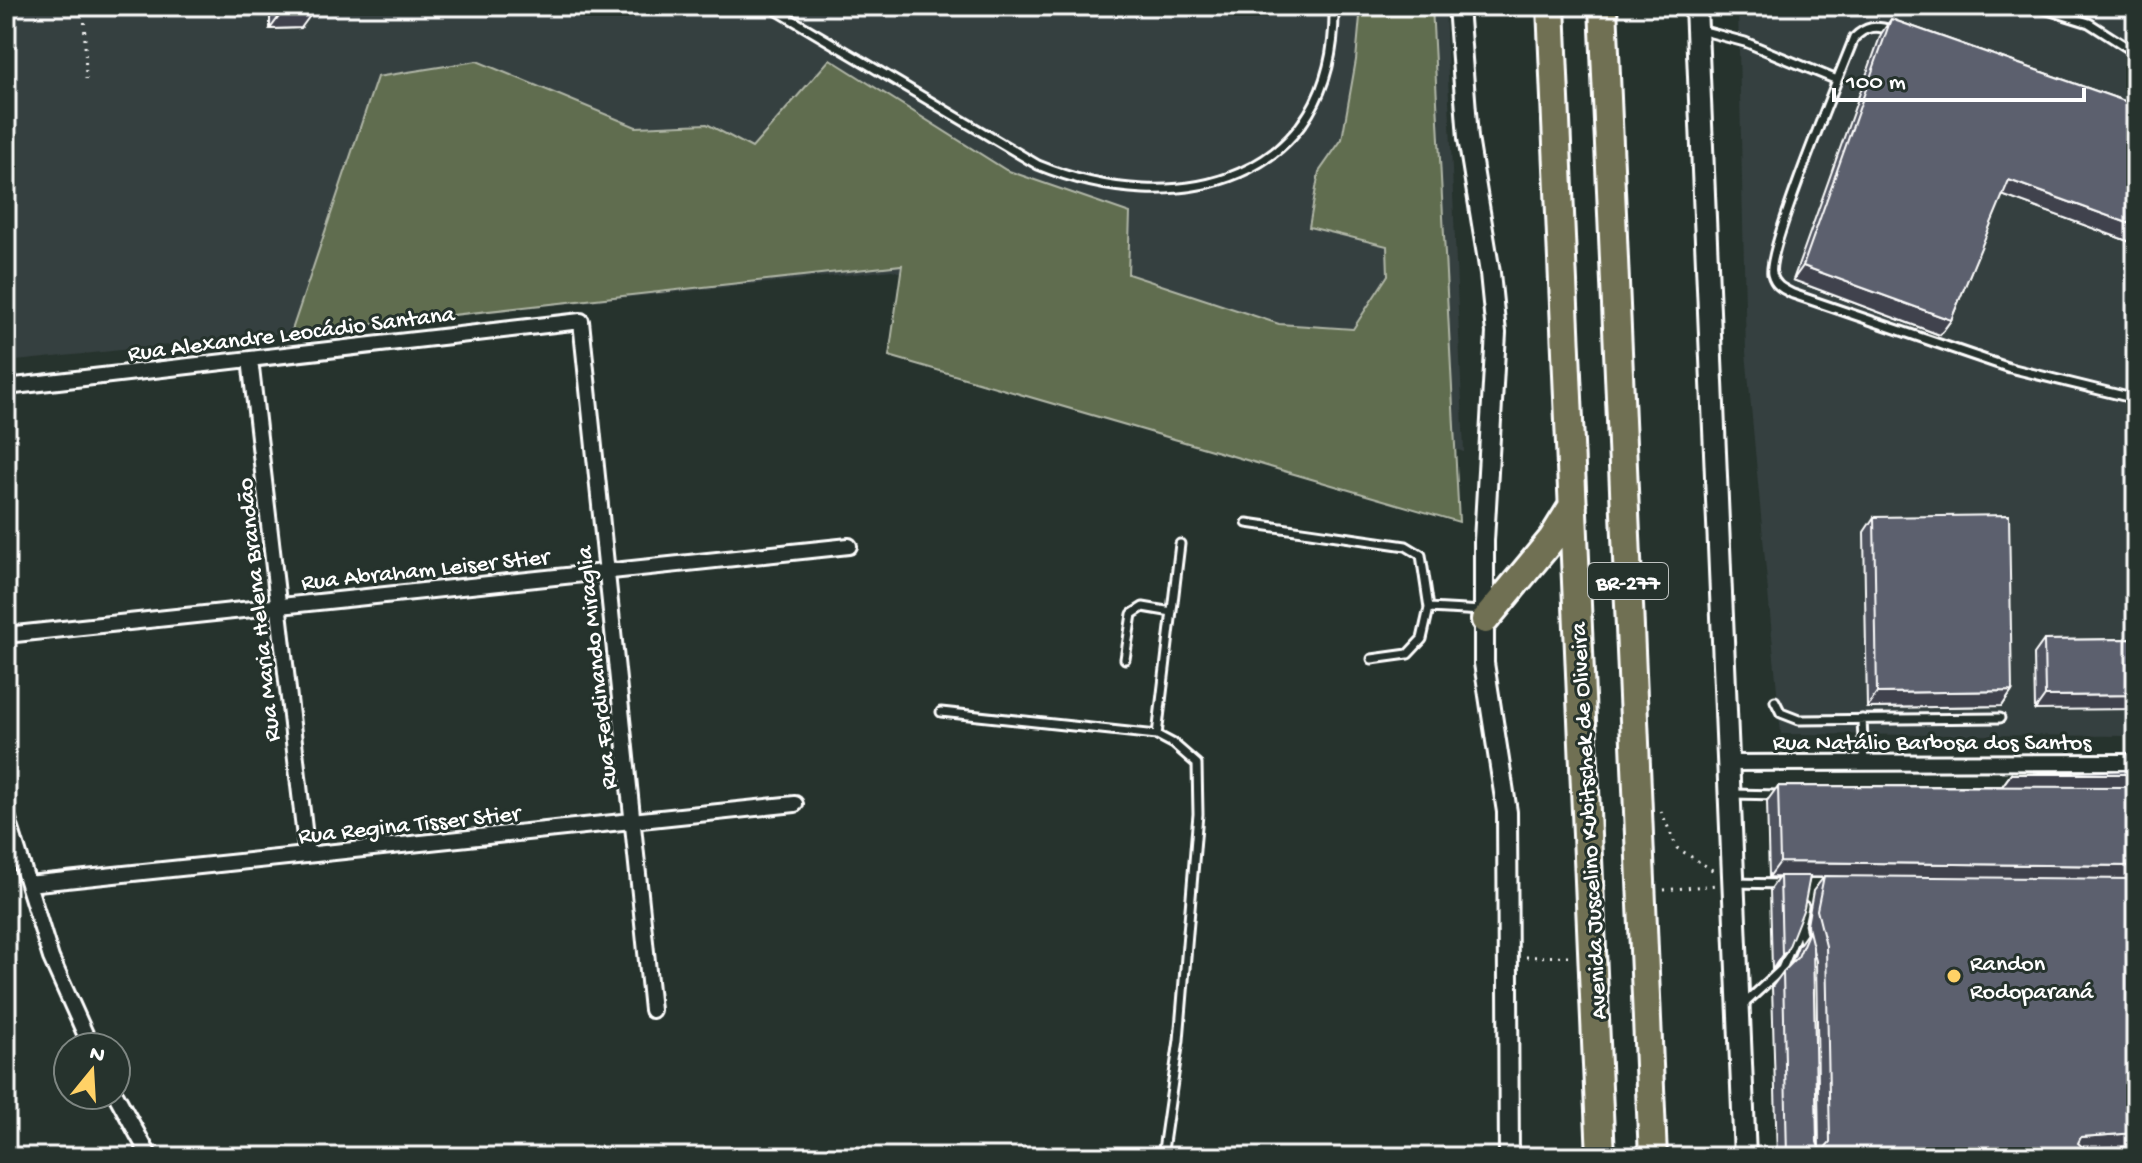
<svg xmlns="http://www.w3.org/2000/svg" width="2142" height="1163" font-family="'Gochi Hand',sans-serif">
	<rect width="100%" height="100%" fill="#26332d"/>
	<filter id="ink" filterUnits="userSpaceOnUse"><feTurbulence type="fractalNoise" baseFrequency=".0125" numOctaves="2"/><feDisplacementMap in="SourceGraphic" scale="16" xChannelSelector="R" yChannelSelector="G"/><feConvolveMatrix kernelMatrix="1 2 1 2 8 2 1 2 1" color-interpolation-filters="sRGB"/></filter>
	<g filter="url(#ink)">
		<!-- built -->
		<path fill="#364040" d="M6 6H1445L1464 452 892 270 6 362Z
			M1738 6H2136V736L1781 734 1746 352Z"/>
		<!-- green -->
		<path fill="#606d4f" stroke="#b0b6a7" stroke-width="2" d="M1361 6H1432L1459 522 889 356 902 265 291 333 377 77 477 61 636 127 707 124 752 148 830 59 1006 170 1130 213 1128 274 1279 324 1353 329 1388 275 1387 246 1309 227 1319 172 1342 139 1356 60Z"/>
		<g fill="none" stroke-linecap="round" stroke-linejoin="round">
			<defs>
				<path id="service" d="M769 6 1038 165C1177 222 1338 182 1334 6
					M2035 6 2089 23 2136 53
					M1700 30 1745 42 1837 80
					M1891 30C1876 25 1866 26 1854 38 1841 71 1766 252 1772 274 1775 286 1783 289 1793 294L2010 368 2136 399
					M1247 523 1406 546 1421 555 1429 608 1422 639 1408 654 1372 659
					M1429 608 1483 611
					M1125 659 1132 614 1143 607 1172 612
					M1775 701 1781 713 1799 720 2000 718
					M941 712 1157 735 1174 744 1197 764 1198 814 1179 1040 1162 1157
					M1862 719 1864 763
					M1157 735 1180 544
					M1732 794 1779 795
					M1734 883 1782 884
					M1800 925 1805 947
					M1743 1005 1782 969 1800 925 1804 906"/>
				<path id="minor" d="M250 359 307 855
					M6 387 581 321 652 1010
					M6 635 849 546
					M1728 763 2136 762
					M6 813 51 958 91 1047
					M28 884 795 804
					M116 1095 150 1157"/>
				<path id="tertiary" d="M1458 6 1468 138 1490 273 1496 333 1484 541V663L1507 812 1509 1157"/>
				<path id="secondary" d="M1696 6 1745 1157"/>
				<path id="motorway" d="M1551 6 1601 1157
					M1603 6 1653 1157
					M1485 620 1552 539 1573 505"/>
			</defs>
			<!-- service casing -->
			<use href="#service" stroke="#fff" stroke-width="13"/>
			<!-- minor casing -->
			<use href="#minor" stroke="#fff" stroke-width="20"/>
			<!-- tertiary casing -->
			<use href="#tertiary" stroke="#fff" stroke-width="24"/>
			<!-- secondary casing -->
			<use href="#secondary" stroke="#fff" stroke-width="26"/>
			<!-- motorway casing -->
			<use href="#motorway" stroke="#fff" stroke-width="32"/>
			<!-- path -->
			<path stroke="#fff" stroke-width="3" stroke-dasharray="2 6" stroke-linecap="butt" d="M84 6 86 79
				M1661 811 1677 848 1714 871
				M1664 890 1716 885
				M1526 957 1570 956"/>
			<!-- service -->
			<use href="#service" stroke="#26332d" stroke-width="7"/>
			<!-- minor -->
			<use href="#minor" stroke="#26332d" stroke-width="14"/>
			<!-- tertiary -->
			<use href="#tertiary" stroke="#26332d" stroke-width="18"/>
			<!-- secondary -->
			<use href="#secondary" stroke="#26332d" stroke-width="20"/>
			<!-- motorway -->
			<use href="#motorway" stroke="#706f52" stroke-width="26"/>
		</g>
		<!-- wall -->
		<path fill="#4f535f" stroke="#fff" stroke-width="2" fill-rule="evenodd" d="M270 6H311L301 28 270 29Z
			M1891 19 2136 105V244L2002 195 1951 320 1940 335 1793 280 1881 34Z
			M1874 517 2012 691 2002 706 1867 708 1864 532Z
			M2136 639 2035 710 2034 654 2044 640Z
			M2011 774 2136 1157H1777L1772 987 1783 972 1791 964 1798 946 1808 932 1807 925 1813 891 1823 878H1810L1787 951 1777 965 1772 970 1770 890 1779 877H1769L1767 801 1778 786H2002ZM1813 950 1816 961 1819 1147 1817 1142Z"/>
		<!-- shaded-wall -->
		<path fill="#40434d" stroke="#fff" stroke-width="2" d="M312 13 301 28 270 29 281 14Z
			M2009 180 2136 226V244L1999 194Z
			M1803 266 1951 320 1940 335 1793 280Z
			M2012 691 2002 706 1867 708 1877 693Z
			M2136 695V709L2035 710 2045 696Z
			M2011 774H2136V788H2001Z
			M1780 862 2136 866V880L1769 877Z
			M1787 951 1777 965 1772 970 1782 955Z
			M2136 1133V1147L2071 1151 2081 1137Z"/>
		<!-- building -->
		<path fill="#5c606e" stroke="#fff" stroke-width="2" d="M280 6H311L312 13 281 14Z
			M1891 19 2136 105V226L2009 180 1951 320 1803 266Z
			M2009 515 2012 691 1877 693 1874 517Z
			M2136 639V695L2045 696 2044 640Z
			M2136 770V774H2011Z
			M1778 786 2136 787V866L1780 862Z
			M1780 876H1810L1804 908 1787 951 1782 955Z
			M1824 876 2136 879V1133L2081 1137 2078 1143 2085 1149 2136 1146V1157H1787L1783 972 1798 957 1809 931 1813 947 1817 1142 1819 1148 1824 1149 1830 1142 1826 946 1817 910Z"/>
	</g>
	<!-- markers -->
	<circle fill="#ffd166" stroke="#26332d" stroke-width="3" cx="1954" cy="976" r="8"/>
	<g text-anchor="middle" stroke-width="6" stroke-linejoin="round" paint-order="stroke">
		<!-- shield labels -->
		<rect fill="#26332d" stroke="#bec2c0" stroke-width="2" x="1588" y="563" width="80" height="36" rx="6"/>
		<g font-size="22" font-weight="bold" fill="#fff">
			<text x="1628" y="589">BR-277</text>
		</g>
		<!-- street labels -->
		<g font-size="24" fill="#fff" stroke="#26332d">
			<text transform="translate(291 332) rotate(-7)" y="8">Rua Alexandre Leocádio Santana</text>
			<text transform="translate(425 568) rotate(-6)" y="8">Rua Abraham Leiser Stier</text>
			<text transform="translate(257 610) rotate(-96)" y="8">Rua Maria Helena Brandão</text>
			<text transform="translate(595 668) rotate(-96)" y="8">Rua Ferdinando Miraglia</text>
			<text x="1932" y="749">Rua Natálio Barbosa dos Santos</text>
			<text transform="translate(1587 821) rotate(-93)" y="8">Avenida Juscelino Kubitschek de Oliveira</text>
			<text transform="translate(409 823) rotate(-6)" y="8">Rua Regina Tisser Stier</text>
		</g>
		<!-- poi labels -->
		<g font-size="24" fill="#fff" stroke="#26332d" text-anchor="start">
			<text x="1970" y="970">Randon<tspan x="1970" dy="28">Rodoparaná</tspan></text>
		</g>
	</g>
	<!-- margin -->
	<rect width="2142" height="1163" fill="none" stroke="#26332d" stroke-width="32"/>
	<rect x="16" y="16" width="2110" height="1131" fill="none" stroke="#fff" stroke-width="3" filter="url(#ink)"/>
	<!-- north arrow -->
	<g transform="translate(92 1071) rotate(18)"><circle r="38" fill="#26332d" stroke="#7d8581" stroke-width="2"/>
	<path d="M0-6L14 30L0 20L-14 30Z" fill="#ffd166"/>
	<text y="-12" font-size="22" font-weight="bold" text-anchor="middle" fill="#ffffff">N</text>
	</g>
	<!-- scale -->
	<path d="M1834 88v12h250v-12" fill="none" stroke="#ffffff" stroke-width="4"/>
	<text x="1846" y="88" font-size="24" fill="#ffffff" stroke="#26332d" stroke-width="6" paint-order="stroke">100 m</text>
</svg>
